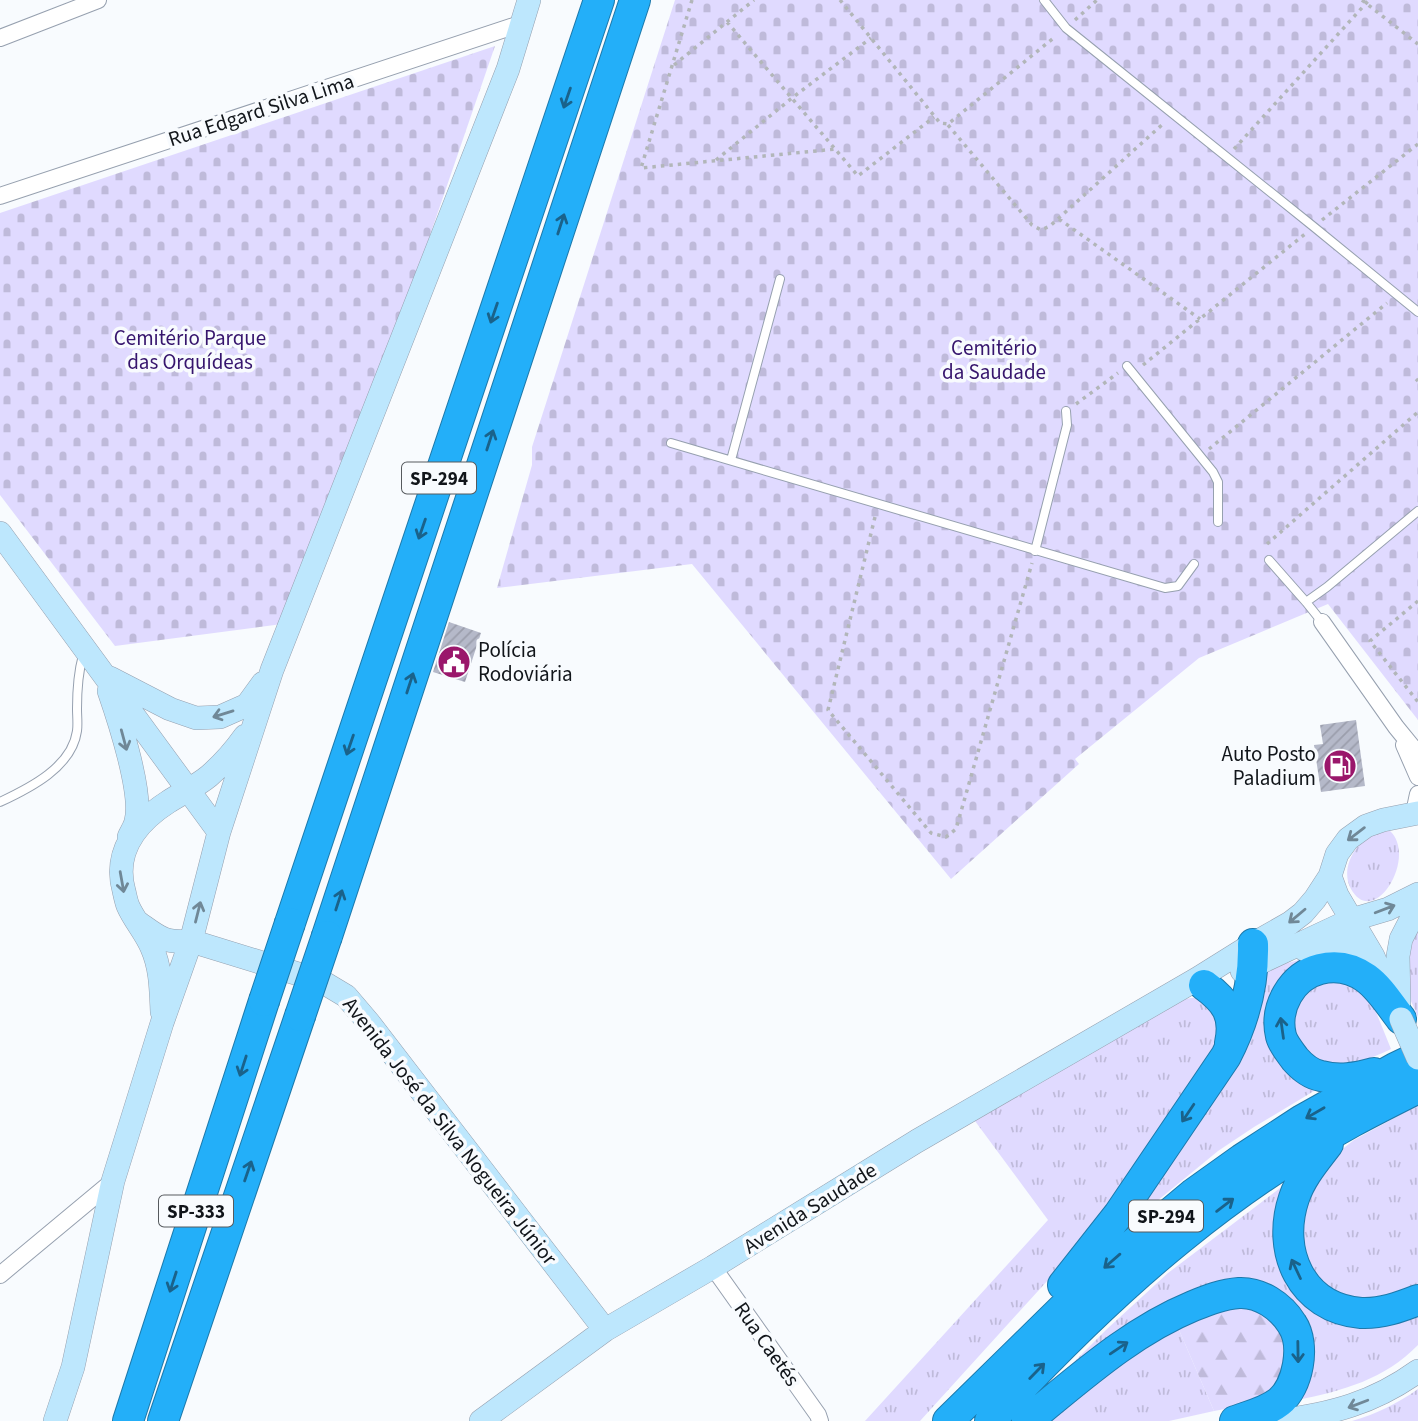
<svg xmlns="http://www.w3.org/2000/svg" width="1418" height="1421" font-family="'Source Sans 3',sans-serif">
	<defs>
		<pattern id="grass-tufts" width="24" height="20" patternUnits="userSpaceOnUse" patternTransform="scale(1.75)"><rect width="24" height="20" fill="#e0daff"/><path d="M3 7l-1-3M5 7V3M7 7l1-3M15 17l-1-3M17 17v-4M19 17l1-3" fill="none" stroke="#bfbada"/></pattern>
		<pattern id="forest-firs" width="22" height="20" patternUnits="userSpaceOnUse" patternTransform="scale(1.75)"><rect width="22" height="20" fill="#e0daff"/><path d="M5 1l3.5 6h-7zM16 11l3.5 6h-7z" fill="#bfbada"/></pattern>
		<pattern id="cemetery-stones" width="16" height="16" patternUnits="userSpaceOnUse" patternTransform="scale(1.75)"><rect width="16" height="16" fill="#e0daff"/><path d="M2 7V4a2 2 0 0 1 4 0v3zM10 15v-3a2 2 0 0 1 4 0v3z" fill="#bfbada"/></pattern>
		<pattern id="building-hatch" width="6" height="6" patternUnits="userSpaceOnUse" patternTransform="scale(1.75)"><rect width="6" height="6" fill="#b5b9c9"/><path d="M-1 1l2-2M0 6l6-6M5 7l2-2" fill="none" stroke="#9b9eac"/></pattern>
	</defs>
	<rect width="100%" height="100%" fill="#f8fbfe"/>
	<!-- grass -->
	<path fill="url(#grass-tufts)" d="M1390 831C1418 857 1374 930 1351 889 1339 868 1357 838 1379 832 1380 832 1388 831 1390 831Z
		M1418 927V1017L1410 999 1405 961Z
		M1317 955 1298 964 1290 1070 1314 1091 1254 1127 1218 1151 1112 1238 1265 969Z
		M1323 978 1356 982 1374 1007 1391 1049C1377 1056 1344 1070 1328 1066 1305 1059 1286 1029 1296 1005 1302 994 1314 986 1323 978Z
		M1191 998H1201L1217 1011 1219 1036 1212 1052 1179 1107 1078 1247 920 1421H865L1048 1220 975 1121 1181 1000Z
		M1418 1105V1284L1402 1291 1381 1297 1361 1299 1340 1296 1310 1276 1301 1261 1305 1194 1340 1151 1354 1140Z
		M1288 1182 1305 1298 1418 1310V1345C1385 1379 1343 1391 1297 1400L1256 1283 1044 1392 1107 1329 1168 1273Z
		M1176 1323 1214 1411 1169 1421H1039Z
		M1418 1389V1421H1352C1376 1414 1397 1404 1418 1389Z"/>
	<!-- forest -->
	<path fill="url(#forest-firs)" d="M1252 1303 1288 1338 1283 1384 1247 1405 1214 1411 1176 1323Z"/>
	<!-- cemetery -->
	<path fill="url(#cemetery-stones)" d="M675 0H1418V720L1328 604 1199 658 1075 759 1079 764 951 879 692 564 497 588 532 465V447Z
		M495 46 297 622 115 646 0 495V213Z"/>
	<!-- building -->
	<path fill="url(#building-hatch)" d="M449 622 481 633 465 682 433 672Z
		M1356 720 1365 786 1321 792 1314 745 1323 744 1320 725Z"/>
	<g fill="none" stroke-linecap="round" stroke-linejoin="round">
		<defs>
			<path id="lane" d="M1044 0 1066 28 1314 227 1418 312
				M1127 366 1213 472 1218 482V522
				M671 443 1165 588 1178 586 1194 564
				M731 460 780 279
				M1035 551 1067 425 1066 411
				M1269 560 1306 602 1327 587 1418 511
				M1306 602 1322 622
				M0 802C30 788 72 767 77 731 78 724 77 716 77 709 77 690 78 673 83 655"/>
			<path id="street" d="M0 38 98 0
				M0 196 523 23
				M1322 622 1396 727 1418 754
				M1404 745 1418 777
				M1414 813 1418 794
				M713 1267 818 1415 820 1421
				M0 1275 113 1181"/>
			<path id="secondary" d="M0 533 219 832
				M110 678 170 709 196 718 220 717 247 705 263 683
				M109 691C119 720 143 793 136 821 135 827 131 832 129 837
				M1330 876 1337 895 1373 956 1391 998
				M139 923C160 938 164 943 191 941L321 981 346 996 369 1023 605 1330
				M1305 950 1348 945 1373 956
				M1242 971 1351 920 1388 909 1418 894
				M1399 1002 1398 956 1401 939 1418 906
				M162 1012C161 991 161 968 152 948 146 933 134 920 128 906 126 901 125 895 124 891 113 852 137 822 168 802 182 793 197 786 209 776 223 764 235 750 245 736
				M55 1421 73 1367 113 1181 162 1023 191 941 219 832 272 670 508 69 529 0
				M481 1421 605 1330 713 1267 917 1141 1197 979 1253 944 1290 923 1303 913 1315 899 1330 876 1337 854 1348 839 1366 826 1383 820 1418 813
				M1278 1421C1331 1414 1374 1403 1418 1371"/>
			<path id="highway" d="M290 923 599 0
				M327 936 635 0
				M1204 985C1226 1001 1236 1015 1230 1043
				M1374 1073C1356 1078 1339 1081 1321 1076 1310 1074 1302 1067 1295 1059 1290 1052 1283 1044 1281 1036 1274 1007 1292 976 1320 969 1336 965 1352 968 1366 978 1380 988 1390 1005 1401 1019
				M1328 1144C1315 1161 1301 1177 1294 1198 1276 1251 1301 1308 1361 1313 1381 1314 1400 1307 1418 1300
				M1063 1285 1119 1214 1226 1056C1244 1021 1254 984 1253 944
				M128 1421 264 1001
				M163 1421 300 1016
				M948 1421 1102 1270 1193 1194 1242 1159 1302 1120 1395 1068 1418 1057
				M990 1421C1050 1356 1112 1294 1181 1238 1234 1195 1292 1155 1352 1122 1374 1110 1396 1099 1418 1088
				M1027 1421C1079 1379 1130 1332 1193 1306 1208 1300 1223 1294 1239 1293 1260 1292 1281 1306 1292 1324 1306 1345 1298 1387 1279 1402 1266 1412 1249 1416 1235 1421"/>
		</defs>
		<!-- lane casing -->
		<use href="#lane" stroke="#96a0af" stroke-width="10"/>
		<!-- street casing -->
		<use href="#street" stroke="#96a0af" stroke-width="18"/>
		<!-- secondary casing -->
		<use href="#secondary" stroke="#96a0af" stroke-width="24"/>
		<!-- highway casing -->
		<use href="#highway" stroke="#1d79ab" stroke-width="32"/>
		<!-- path -->
		<path stroke="#b2b6b9" stroke-width="3.5" stroke-dasharray="3.5 5" stroke-linecap="butt" d="M692 0 641 168 836 149
			M840 0 940 123 948 124 1056 36
			M1362 0 1418 44
			M1075 20 1097 0
			M727 22 858 176 934 117
			M674 65 754 0
			M948 125 1032 225 1041 230 1050 226 1164 123
			M1234 149 1369 0
			M716 160 792 98 871 38
			M1059 219 1200 319
			M1322 220 1418 144
			M1143 365 1305 234
			M1416 379 1418 381
			M1076 404 1118 373
			M1209 449 1387 303
			M875 517 828 710 931 833 946 837 956 829 1032 563
			M1267 544 1418 412
			M1418 601 1370 641 1418 702"/>
		<!-- lane -->
		<use href="#lane" stroke="#fff" stroke-width="8"/>
		<!-- street -->
		<use href="#street" stroke="#fff" stroke-width="16"/>
		<!-- secondary -->
		<use href="#secondary" stroke="#bde7fd" stroke-width="23"/>
		<!-- highway -->
		<use href="#highway" stroke="#23aff9" stroke-width="30"/>
		<defs>
			<path id="secondary-bridge" d="M1401 1019 1418 1058"/>
			<path id="highway-bridge" d="M264 1001 290 923
				M300 1016 327 936"/>
		</defs>
		<!-- secondary-bridge casing -->
		<use href="#secondary-bridge" stroke="#96a0af" stroke-width="24" stroke-linecap="butt"/>
		<!-- highway-bridge casing -->
		<use href="#highway-bridge" stroke="#1d79ab" stroke-width="32" stroke-linecap="butt"/>
		<!-- secondary-bridge -->
		<use href="#secondary-bridge" stroke="#bde7fd" stroke-width="23"/>
		<!-- highway-bridge -->
		<use href="#highway-bridge" stroke="#23aff9" stroke-width="30"/>
	</g>
	<!-- one-way arrows -->
	<defs><path id="oneway-shaft" d="M-6 0H5M1.5-3L5.5 0L1.5 3" fill="none" stroke-width="1.6" stroke-linecap="round" stroke-linejoin="round" transform="scale(1.75)"/></defs>
	<g stroke="#1a628a">
		<use href="#oneway-shaft" transform="translate(567 98) rotate(109)"/>
		<use href="#oneway-shaft" transform="translate(561 224) rotate(-72)"/>
		<use href="#oneway-shaft" transform="translate(494 313) rotate(109)"/>
		<use href="#oneway-shaft" transform="translate(490 440) rotate(-72)"/>
		<use href="#oneway-shaft" transform="translate(422 529) rotate(109)"/>
		<use href="#oneway-shaft" transform="translate(410 683) rotate(-72)"/>
		<use href="#oneway-shaft" transform="translate(350 745) rotate(109)"/>
		<use href="#oneway-shaft" transform="translate(339 900) rotate(-72)"/>
		<use href="#oneway-shaft" transform="translate(1282 1028) rotate(-98)"/>
		<use href="#oneway-shaft" transform="translate(243 1066) rotate(108)"/>
		<use href="#oneway-shaft" transform="translate(1188 1113) rotate(124)"/>
		<use href="#oneway-shaft" transform="translate(1315 1113) rotate(150)"/>
		<use href="#oneway-shaft" transform="translate(248 1171) rotate(-71)"/>
		<use href="#oneway-shaft" transform="translate(1225 1205) rotate(-37)"/>
		<use href="#oneway-shaft" transform="translate(1112 1261) rotate(139)"/>
		<use href="#oneway-shaft" transform="translate(1296 1269) rotate(-115)"/>
		<use href="#oneway-shaft" transform="translate(173 1282) rotate(108)"/>
		<use href="#oneway-shaft" transform="translate(1119 1348) rotate(-34)"/>
		<use href="#oneway-shaft" transform="translate(1298 1352) rotate(89)"/>
		<use href="#oneway-shaft" transform="translate(1037 1371) rotate(-46)"/>
	</g>
	<g stroke="#708897">
		<use href="#oneway-shaft" transform="translate(223 714) rotate(163)"/>
		<use href="#oneway-shaft" transform="translate(124 740) rotate(75)"/>
		<use href="#oneway-shaft" transform="translate(1356 834) rotate(143)"/>
		<use href="#oneway-shaft" transform="translate(122 882) rotate(80)"/>
		<use href="#oneway-shaft" transform="translate(1385 909) rotate(-21)"/>
		<use href="#oneway-shaft" transform="translate(198 912) rotate(-76)"/>
		<use href="#oneway-shaft" transform="translate(1297 916) rotate(140)"/>
		<use href="#oneway-shaft" transform="translate(1358 1404) rotate(159)"/>
	</g>
	<!-- icons -->
	<defs>
		<symbol id="civic-disc" viewBox="-11 -11 22 22"><circle r="9.5" fill="#9a176b" stroke="#f8fbfe"/><path d="M-.6-6.5H3V-4.5H.6V-3L4-1V1h2V6H-6V1h2V-1L-.6-3ZM-1.2 2.5V6h2.4V2.5Z" fill="#fff"/></symbol>
		<symbol id="fuel-disc" viewBox="-11 -11 22 22"><circle r="9.5" fill="#9a176b" stroke="#f8fbfe"/><path d="M-5.5-6h7V0h2V4h1.3V-2.5L3-4.5l.8-.8L6-3V5H2.5V1h-1V6h-7ZM-4.2-4.7v3.2H.2V-4.7Z" fill="#fff"/></symbol>
	</defs>
	<g fill-rule="evenodd">
		<use href="#civic-disc" x="435" y="643" width="38" height="38"/>
		<use href="#fuel-disc" x="1321" y="747" width="38" height="38"/>
	</g>
	<g text-anchor="middle" stroke-width="7" stroke-linejoin="round" paint-order="stroke">
		<!-- shield labels -->
		<g fill="#f8fbfe" stroke="#565a5e" stroke-width="2">
			<rect x="402" y="462.5" width="74" height="31" rx="5"/>
			<rect x="159" y="1195.5" width="74" height="31" rx="5"/>
			<rect x="1129" y="1200.5" width="74" height="31" rx="5"/>
		</g>
		<g font-size="19" font-weight="bold" fill="#11151a">
			<text x="439" y="485">SP-294</text>
			<text x="196" y="1218">SP-333</text>
			<text x="1166" y="1223">SP-294</text>
		</g>
		<!-- street labels -->
		<g font-size="21" fill="#11151a" stroke="#f8fbfe">
			<text transform="translate(261 110) rotate(-18)" y="7">Rua Edgard Silva Lima</text>
			<text transform="translate(450 1131) rotate(52)" y="7">Avenida José da Silva Nogueira Júnior</text>
			<text transform="translate(810 1208) rotate(-32)" y="7">Avenida Saudade</text>
			<text transform="translate(767 1344) rotate(55)" y="7">Rua Caetés</text>
		</g>
		<!-- park labels -->
		<g font-size="21" fill="#36156d" stroke="#f8fbfe">
			<text x="190" y="345">Cemitério Parque<tspan x="190" dy="24">das Orquídeas</tspan></text>
			<text x="994" y="355">Cemitério<tspan x="994" dy="24">da Saudade</tspan></text>
		</g>
		<!-- poi labels -->
		<g font-size="21" fill="#11151a" stroke="#f8fbfe" text-anchor="start">
			<text x="478" y="657">Polícia<tspan x="478" dy="24">Rodoviária</tspan></text>
			<text x="1316" y="761" text-anchor="end">Auto Posto<tspan x="1316" dy="24">Paladium</tspan></text>
		</g>
	</g>
</svg>
